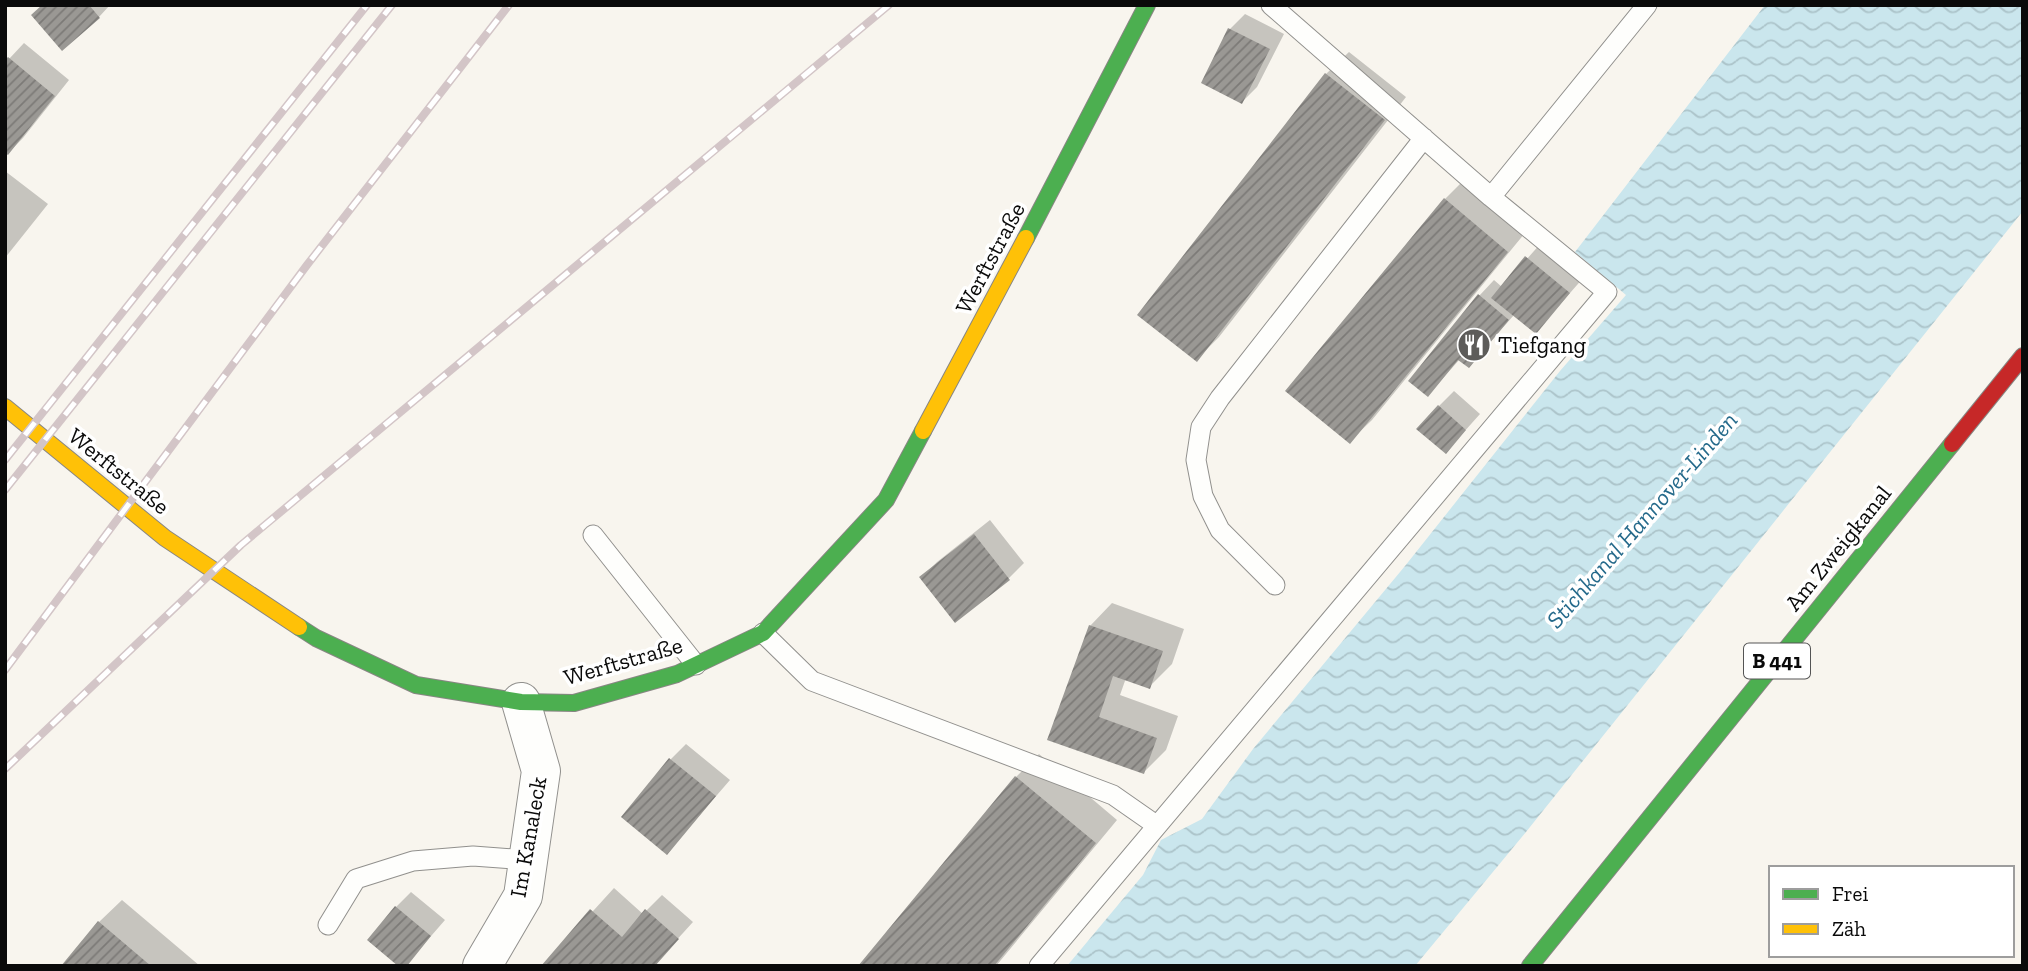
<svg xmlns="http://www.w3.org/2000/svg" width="2028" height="971" font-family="'Zilla Slab',serif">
	<defs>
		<pattern id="water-waves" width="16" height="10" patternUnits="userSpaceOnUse" patternTransform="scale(1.75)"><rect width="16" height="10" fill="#cae6ed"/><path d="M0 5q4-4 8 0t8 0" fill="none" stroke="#acc4ca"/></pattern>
		<pattern id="building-hatch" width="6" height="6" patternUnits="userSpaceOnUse" patternTransform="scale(1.75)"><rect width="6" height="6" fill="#9a9894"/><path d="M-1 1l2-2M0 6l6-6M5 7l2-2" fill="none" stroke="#7c7a77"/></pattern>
	</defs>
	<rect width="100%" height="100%" fill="#f8f5ee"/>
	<!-- water -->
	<path fill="url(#water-waves)" d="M1765 5H2023V211L1526 832 1415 966H1067L1143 875 1161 840 1202 819 1253 749 1405 566 1560 371 1626 295 1575 252Z"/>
	<!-- shadow -->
	<path fill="#0003" d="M43 5H110L99 17Z
		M1245 14 1284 34 1257 87 1242 102 1230 29Z
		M24 43 69 80 23 138 8 153 9 59Z
		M1349 52 1406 97 1219 337 1197 359 1326 74Z
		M5 171 48 204 5 258Z
		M1467 177 1529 228 1372 420 1349 442 1445 199Z
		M1542 242 1584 277 1536 332 1514 315 1469 366 1460 359 1428 395 1479 296 1494 280 1502 287Z
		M1454 391 1480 414 1446 452 1439 406Z
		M990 520 1024 563 1009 578 956 621 922 577 937 562Z
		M1112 603 1184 629 1172 664 1149 687 1126 678 1120 695 1178 716 1166 750 1144 772 1049 739 1090 626Z
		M686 744 730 780 667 853 671 759Z
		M1039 754 1117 820 996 966H860L1016 777Z
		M614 888 643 914 662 895 693 922 653 966H543Z
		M411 892 445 920 405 966 396 907Z
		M122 900 200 966H63L99 922Z"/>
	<!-- building -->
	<path fill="url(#building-hatch)" d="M42 5H89L100 18 62 51 31 15Z
		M1228 28 1270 49 1242 104 1201 83Z
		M8 57 55 96 8 155 5 153V60Z
		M1325 73 1385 120 1197 362 1137 315Z
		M1444 198 1508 252 1350 444 1285 391Z
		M1525 256 1570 293 1536 334 1491 298Z
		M1478 294 1509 320 1469 368 1458 360 1428 397 1408 381Z
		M1438 405 1466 430 1446 454 1416 429Z
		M974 534 1010 580 955 623 919 577Z
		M1089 625 1163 651 1150 689 1113 676 1099 717 1157 738 1144 774 1047 740Z
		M669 758 716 796 667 855 621 817Z
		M1015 776 1096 843 994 966H858Z
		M395 906 431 936 407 966H398L367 940Z
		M590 909 622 937 645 909 679 939 655 966 653 964 541 966Z
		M98 921 151 966H61Z"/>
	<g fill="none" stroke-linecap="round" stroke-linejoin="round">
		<defs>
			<path id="lane" d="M1491 197 1647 5
				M593 535 696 665
				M1275 585 1220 530 1203 496 1196 460 1201 427 1220 398 1424 138
				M763 633 812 681 1113 795 1156 825
				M328 925 356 879 413 861 473 856 528 860
				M1039 966 1607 292 1491 197 1271 5"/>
			<path id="street" d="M482 966 523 896 541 771 521 702"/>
			<path id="fast" d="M1026 238 1147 5
				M299 627 316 638 416 685 521 702 574 703 677 674 763 633 886 500 923 431
				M1530 966 1952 444"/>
			<path id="slow" d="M5 407 165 538 299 627
				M923 431 1026 238"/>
			<path id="jam" d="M1952 444 2023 356"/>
		</defs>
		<!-- lane casing -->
		<use href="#lane" stroke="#91908d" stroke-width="21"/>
		<!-- street casing -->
		<use href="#street" stroke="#91908d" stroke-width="40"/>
		<!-- fast casing -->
		<use href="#fast" stroke="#888683" stroke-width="18"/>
		<!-- slow casing -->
		<use href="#slow" stroke="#888683" stroke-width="18"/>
		<!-- jam casing -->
		<use href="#jam" stroke="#888683" stroke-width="18"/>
		<!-- lane -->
		<use href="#lane" stroke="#fefefc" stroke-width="19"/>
		<!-- street -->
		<use href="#street" stroke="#fefefc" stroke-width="38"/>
		<!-- fast -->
		<use href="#fast" stroke="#4caf50" stroke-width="16"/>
		<!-- slow -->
		<use href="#slow" stroke="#ffc107" stroke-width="16"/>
		<!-- jam -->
		<use href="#jam" stroke="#c62828" stroke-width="16"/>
		<defs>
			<path id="rail" d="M5 460 367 5
				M5 490 392 5
				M5 670 307 265 509 5
				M5 769 241 545 889 5"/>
		</defs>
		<!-- rail casing -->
		<use href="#rail" stroke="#d3c5c7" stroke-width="8"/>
		<!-- rail -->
		<use href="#rail" stroke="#fff" stroke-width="5" stroke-dasharray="16" stroke-linecap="butt"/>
	</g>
	<!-- icons -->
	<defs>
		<symbol id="restaurant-disc" viewBox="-11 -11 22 22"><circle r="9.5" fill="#5d5c5a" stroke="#fff"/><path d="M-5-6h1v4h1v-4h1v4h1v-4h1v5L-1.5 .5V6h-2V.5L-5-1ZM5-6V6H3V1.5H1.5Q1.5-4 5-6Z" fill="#fff"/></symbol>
	</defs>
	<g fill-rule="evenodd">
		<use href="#restaurant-disc" x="1455" y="326" width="38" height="38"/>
	</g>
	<g text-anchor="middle" stroke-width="7" stroke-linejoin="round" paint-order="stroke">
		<!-- shield labels -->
		<rect fill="#fff" stroke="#545454" stroke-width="2" x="1744" y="643.5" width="66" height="35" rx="5"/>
		<g font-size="21" font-weight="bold" fill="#0a0a0a">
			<text x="1777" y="668">B 441</text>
		</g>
		<!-- street labels -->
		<g font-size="23" fill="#0a0a0a" stroke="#fff">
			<text transform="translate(990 258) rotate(-62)" y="8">Werftstraße</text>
			<text transform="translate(119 471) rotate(39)" y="8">Werftstraße</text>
			<text transform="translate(1838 548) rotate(-51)" y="8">Am Zweigkanal</text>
			<text transform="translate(623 661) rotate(-16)" y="8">Werftstraße</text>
			<text transform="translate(528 837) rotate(-80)" y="8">Im Kanaleck</text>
		</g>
		<!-- poi labels -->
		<g font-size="23" fill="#0a0a0a" stroke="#fff" text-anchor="start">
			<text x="1498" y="353">Tiefgang</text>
		</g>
		<!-- water labels -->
		<g font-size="24" font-style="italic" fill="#256a8b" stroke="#fff">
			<text transform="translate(1642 520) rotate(-49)" y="8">Stichkanal Hannover-Linden</text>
		</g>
	</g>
	<!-- border -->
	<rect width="2028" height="971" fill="none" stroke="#0a0a0a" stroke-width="14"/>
	<!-- legend -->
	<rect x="1769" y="866" width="245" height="91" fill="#ffffff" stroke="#9d9d9d" stroke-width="2"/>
	<rect x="1783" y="889" width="35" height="10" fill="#4caf50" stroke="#9d9d9d" stroke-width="2"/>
	<text x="1832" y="901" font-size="21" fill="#0a0a0a">Frei</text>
	<rect x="1783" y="924" width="35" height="10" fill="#ffc107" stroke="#9d9d9d" stroke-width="2"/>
	<text x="1832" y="936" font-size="21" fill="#0a0a0a">Zäh</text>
</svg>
